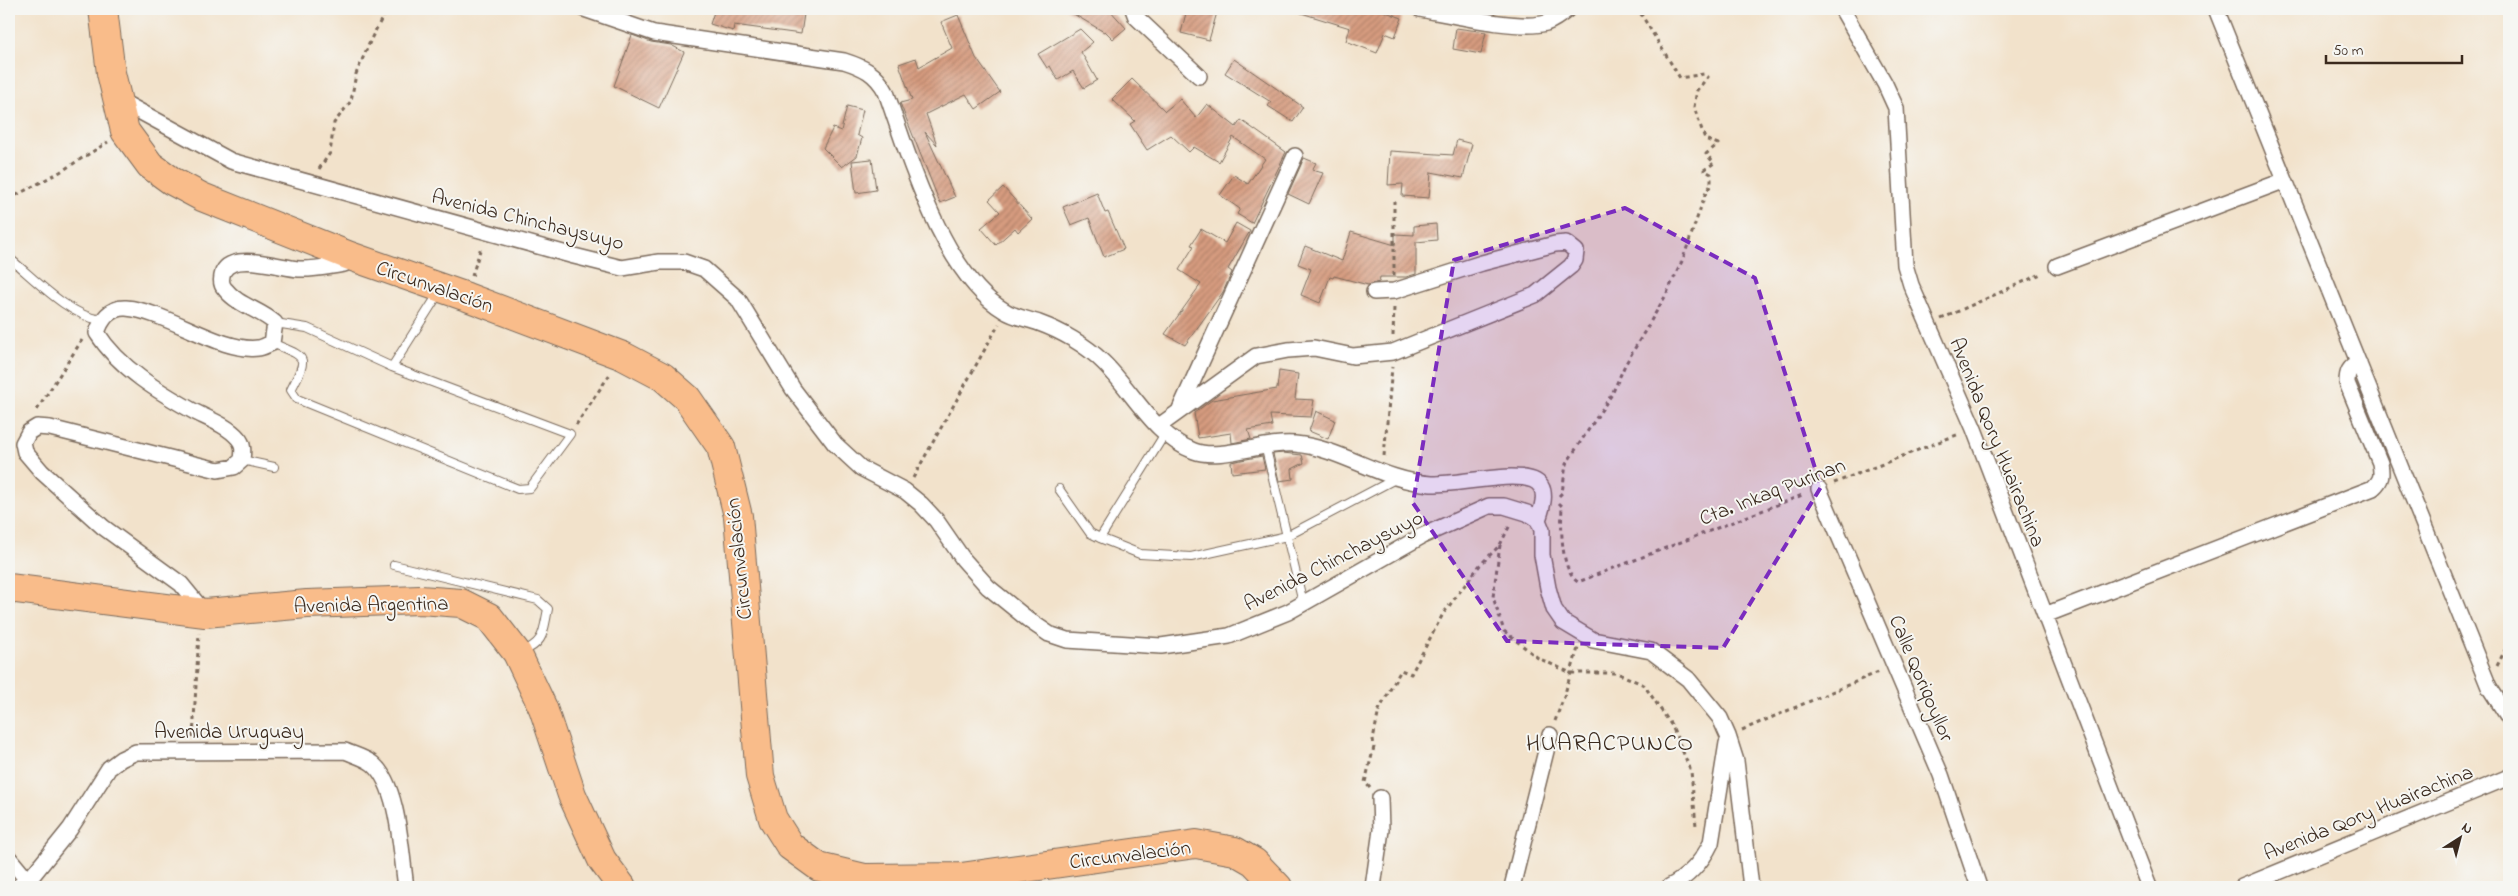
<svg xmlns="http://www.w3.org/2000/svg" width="2518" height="896" font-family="'Indie Flower',sans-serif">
	<defs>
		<pattern id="building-hatch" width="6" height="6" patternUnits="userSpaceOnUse" patternTransform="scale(1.25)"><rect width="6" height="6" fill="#d69b7f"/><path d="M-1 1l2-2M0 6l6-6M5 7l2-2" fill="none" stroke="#af7f67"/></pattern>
	</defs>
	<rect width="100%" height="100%" fill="#f6f6f2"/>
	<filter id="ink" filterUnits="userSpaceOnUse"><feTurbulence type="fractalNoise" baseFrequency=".02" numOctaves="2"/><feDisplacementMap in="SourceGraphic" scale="10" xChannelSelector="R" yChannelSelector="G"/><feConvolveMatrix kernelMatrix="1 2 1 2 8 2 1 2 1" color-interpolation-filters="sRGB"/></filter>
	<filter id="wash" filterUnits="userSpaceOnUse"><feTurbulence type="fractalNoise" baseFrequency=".0096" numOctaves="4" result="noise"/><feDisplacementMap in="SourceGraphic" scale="20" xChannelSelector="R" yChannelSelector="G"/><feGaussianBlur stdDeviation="1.12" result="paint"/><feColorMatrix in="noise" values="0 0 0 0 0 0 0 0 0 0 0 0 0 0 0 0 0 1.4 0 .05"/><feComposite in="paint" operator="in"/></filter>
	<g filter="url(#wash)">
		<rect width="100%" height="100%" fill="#f2e2cb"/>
		<g id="blocks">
			<!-- building -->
			<path fill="url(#building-hatch)" d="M715 9H765L804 14 801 34 734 25 733 31 710 24Z
				M1065 9H1109L1126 28 1113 39 1105 31 1104 32Z
				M1187 9H1218L1209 40 1181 33Z
				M1299 9H1378L1402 18 1395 37 1385 33 1377 53 1346 41 1350 28 1298 12Z
				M958 15 976 58 1000 92 976 109 966 94 926 114 937 145 925 132 955 197 940 203 900 103 912 100 899 64 916 58 919 67 952 48 941 22Z
				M1456 28 1486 32 1481 54 1453 49Z
				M1080 29 1093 42 1081 52 1097 80 1084 88 1073 71 1058 80 1050 66 1047 68 1038 54Z
				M632 35 651 42 671 45 684 52 659 108 614 86Z
				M1234 59 1303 107 1293 122 1268 106 1271 102 1225 73Z
				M1132 79 1165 111 1180 99 1196 118 1207 104 1236 127 1241 120 1286 152 1252 223 1237 214 1240 209 1220 195 1234 175 1248 184 1265 159 1233 137 1219 162 1194 147 1189 152 1171 135 1147 150 1130 124 1135 121 1112 99Z
				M847 106 863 110 857 135 862 138 857 156 842 167 823 148 833 128 841 131Z
				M1457 140 1472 144 1463 178 1431 172 1429 198 1402 196 1403 184 1388 185 1390 151 1453 155Z
				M1304 158 1316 163 1312 170 1323 173 1309 204 1288 194Z
				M872 159 876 190 856 193 852 161Z
				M1003 187 1032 219 1018 232 1015 228 996 245 981 228 1000 212 989 200Z
				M1097 193 1105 213 1108 212 1124 249 1104 257 1089 218 1071 225 1063 207Z
				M1236 223 1250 231 1228 269 1232 272 1223 292 1185 345 1165 334 1201 284 1179 270 1194 246 1191 245 1201 229 1225 243Z
				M1436 224 1437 240 1416 242V274L1406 277H1380L1379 282 1368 285 1334 276 1333 278 1330 277 1320 303 1301 295 1311 269 1298 264 1305 246 1342 261 1351 232 1395 245V234L1414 235V226Z
				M1279 371 1298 374 1295 399 1314 400 1311 417 1270 415 1272 426 1248 430 1251 439 1232 443 1231 433 1198 438 1194 413 1212 400 1277 389Z
				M1316 411 1335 420 1328 439 1309 431Z
				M1283 453 1302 455 1304 463 1292 469 1293 479 1279 481 1273 454Z
				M1262 456 1265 469 1232 473 1231 462Z"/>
		</g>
	</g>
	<g filter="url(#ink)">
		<use href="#blocks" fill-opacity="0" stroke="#7b6a5b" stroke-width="1"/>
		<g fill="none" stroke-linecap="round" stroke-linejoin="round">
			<defs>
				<path id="lane" d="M9 258C34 278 69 316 101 320
					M272 343C307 358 309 355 291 390L297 399 518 489 530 488 570 434 392 367 307 328 275 323
					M392 367 437 296
					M1265 445 1303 603
					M242 460 274 467
					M1059 489 1090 533 1100 538 1140 554 1191 557 1287 536 1397 478
					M1100 538 1166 432
					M394 565 538 600 548 609C543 632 545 643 521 652"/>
				<path id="street" d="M584 9 654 33 844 61C863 67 876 73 886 92 909 157 943 275 1005 311 1014 317 1028 319 1039 323 1061 331 1086 345 1103 362 1132 390 1155 437 1194 451 1221 461 1264 441 1295 444 1342 448 1381 481 1431 484 1457 485 1511 471 1533 480 1550 487 1542 508 1538 520
					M1133 9 1136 17 1199 76
					M1420 9C1448 14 1520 31 1546 23 1554 20 1562 14 1568 9
					M1842 9 1885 84 1896 108 1905 265 1911 285 1974 429 2149 887
					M2216 9 2489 687 2509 718
					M117 99 231 161 574 256 622 268 659 262H684L704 269 738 299 793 389 835 444 861 468 905 491 921 504 936 520 963 559 988 587 1030 621 1049 634 1067 640 1161 646 1229 636 1288 612 1422 536 1489 506H1504L1527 513 1538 520 1542 530V555L1548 588 1554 609 1563 622 1593 640 1651 651 1688 679 1720 718 1728 736 1736 761 1751 887
					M2057 266 2283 181
					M1180 409 1295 156
					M1159 426 1256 356 1288 350 1314 348 1353 356 1393 352 1535 295 1571 266 1575 260 1576 251 1566 243 1555 244 1482 263 1394 291 1374 292
					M1819 489 1941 775 1979 887
					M204 612 181 584 103 527 42 472 25 452 23 443 29 432 37 427 50 428 218 470 234 467 242 460C243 452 244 444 238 438 228 426 209 419 195 412 159 392 119 368 97 333 101 320 110 307 126 308 166 311 222 353 258 348 263 348 268 344 272 343L275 323C261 310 237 305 225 289 220 284 221 278 223 272 233 251 281 268 299 269 313 270 330 266 344 264L350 256
					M2045 615 2373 488C2382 480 2382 475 2380 463L2347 383C2347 372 2349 367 2359 363
					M9 858 33 887
					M17 887 28 881 70 829 109 768 121 759 136 752 345 751C354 755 366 758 373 764 399 786 401 854 406 887
					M1373 887 1381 830 1380 798
					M1512 887 1550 735
					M1669 887C1688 877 1702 862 1711 843L1727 743
					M2242 887 2509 777"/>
				<path id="highway" d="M103 9 111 73 125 131 150 165 172 181 202 197 350 256 467 297 623 356 663 377 687 398 721 447 738 516 760 776 773 819 790 846 819 867 865 878 961 877 1196 844 1235 851 1254 862 1278 887
					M9 588 205 613 307 604 420 600 461 603 489 617 517 653 543 708 572 795 602 860 622 887"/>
			</defs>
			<!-- lane casing -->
			<use href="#lane" stroke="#7b6a5b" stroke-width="10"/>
			<!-- street casing -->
			<use href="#street" stroke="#7b6a5b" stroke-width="18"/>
			<!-- highway casing -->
			<use href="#highway" stroke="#7b6a5b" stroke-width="30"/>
			<!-- path -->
			<path stroke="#7b6a5b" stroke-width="3" stroke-dasharray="4 4" stroke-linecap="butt" d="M319 169 330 153 334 123 351 101 356 74 372 37 387 9
				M9 199 60 172 108 142
				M472 276 481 247
				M1394 276V201
				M1941 319 2043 273
				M1393 336 1394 307
				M37 410 82 340
				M576 425 610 374
				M1384 456 1392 367
				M913 478 999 324
				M1834 483 1959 434
				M1559 496 1562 493 1566 464 1612 394 1625 365 1666 295 1683 259 1706 192 1711 185V174L1704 170 1714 163 1706 154 1718 144 1705 139 1694 107 1697 90 1708 77 1704 74 1680 78 1638 9
				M1559 503 1562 506C1561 524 1560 571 1578 582L1805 494
				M1500 545 1493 597 1504 631 1538 658 1571 673H1617L1644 685 1672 726 1691 771 1696 826
				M2497 666 2509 642
				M1555 721 1564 697 1578 648
				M1742 730 1881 671
				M193 737 199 633
				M1370 788 1365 782 1374 747 1373 739 1379 710 1401 670 1411 674 1443 614 1480 565 1500 545 1510 525"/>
			<!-- lane -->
			<use href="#lane" stroke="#fff" stroke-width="8"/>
			<!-- street -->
			<use href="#street" stroke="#fff" stroke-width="15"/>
			<!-- highway -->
			<use href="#highway" stroke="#f9bc8a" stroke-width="28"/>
		</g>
	</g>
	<!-- marked area -->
	<path fill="#7b2cbf" fill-opacity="0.2" stroke="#7b2cbf" stroke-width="4" stroke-dasharray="10 6" stroke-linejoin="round" d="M1625 208 1755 278 1821 487 1723 648 1507 641 1413 503 1454 260Z"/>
	<g text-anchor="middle" stroke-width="4" stroke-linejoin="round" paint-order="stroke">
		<!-- street labels -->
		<g font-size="21" fill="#3b2a1e" stroke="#f6f6f2">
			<text transform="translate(528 219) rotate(14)" y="7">Avenida Chinchaysuyo</text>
			<text transform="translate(435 286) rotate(19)" y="7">Circunvalación</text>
			<text transform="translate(1998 442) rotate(68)" y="7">Avenida Qory Huairachina</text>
			<text transform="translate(1772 491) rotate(-21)" y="7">Cta. Inkaq Purinan</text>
			<text transform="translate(738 559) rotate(-96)" y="7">Circunvalación</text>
			<text transform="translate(1333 560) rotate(-27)" y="7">Avenida Chinchaysuyo</text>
			<text transform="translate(371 604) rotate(-1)" y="7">Avenida Argentina</text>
			<text transform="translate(1922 678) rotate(67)" y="7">Calle Qoriqoyllor</text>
			<text x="229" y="738">Avenida Uruguay</text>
			<text transform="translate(2368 812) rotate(-22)" y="7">Avenida Qory Huairachina</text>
			<text transform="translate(1130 854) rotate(-7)" y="7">Circunvalación</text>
		</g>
		<!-- quarter labels -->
		<g font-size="24" letter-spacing="1" fill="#3b2a1e" stroke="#f6f6f2">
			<text x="1610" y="750">HUARACPUNCO</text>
		</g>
	</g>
	<!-- margin -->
	<rect width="2518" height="896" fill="none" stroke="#f6f6f2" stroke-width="30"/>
	<!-- north arrow -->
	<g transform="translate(2460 838) rotate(36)" stroke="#f6f6f2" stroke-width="4" paint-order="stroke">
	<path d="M0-4L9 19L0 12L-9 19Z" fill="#3b2a1e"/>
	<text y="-8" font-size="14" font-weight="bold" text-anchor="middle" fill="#3b2a1e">N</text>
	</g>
	<!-- scale -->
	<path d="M2326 55v8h136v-8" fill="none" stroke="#3b2a1e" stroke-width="2.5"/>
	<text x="2333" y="55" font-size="15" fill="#3b2a1e" stroke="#f6f6f2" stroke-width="4" paint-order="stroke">50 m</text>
</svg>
